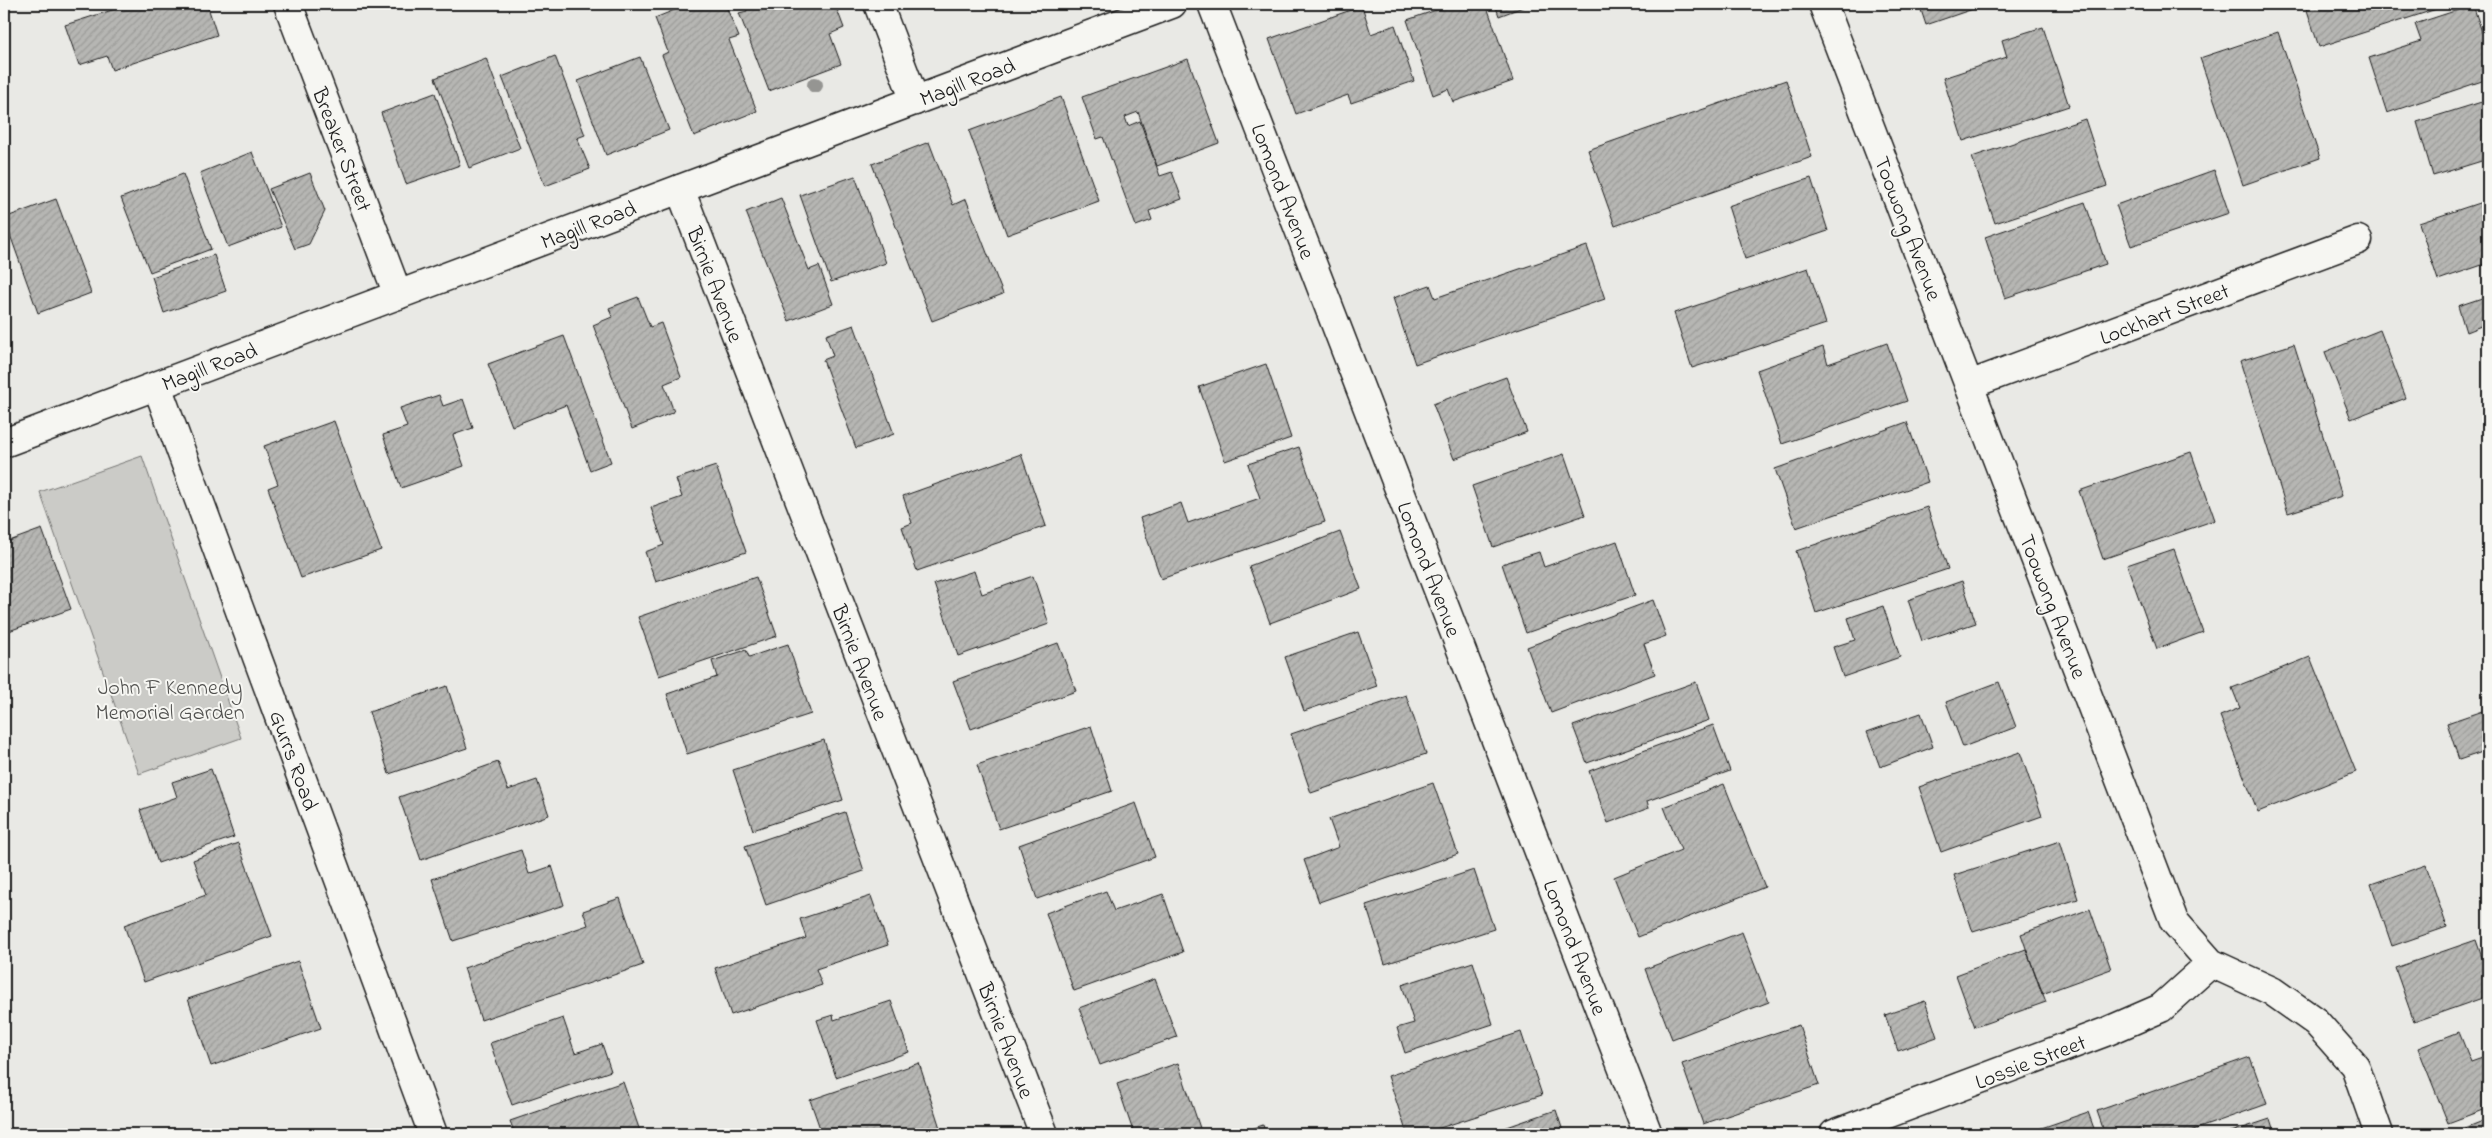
<svg xmlns="http://www.w3.org/2000/svg" width="2492" height="1138" font-family="'Indie Flower',sans-serif">
	<defs>
		<pattern id="building-hatch" width="6" height="6" patternUnits="userSpaceOnUse" patternTransform="scale(1.25)"><rect width="6" height="6" fill="#b6b6b3"/><path d="M-1 1l2-2M0 6l6-6M5 7l2-2" fill="none" stroke="#9c9c99"/></pattern>
	</defs>
	<rect width="100%" height="100%" fill="#e9e9e5"/>
	<filter id="ink" filterUnits="userSpaceOnUse"><feTurbulence type="fractalNoise" baseFrequency=".02" numOctaves="2"/><feDisplacementMap in="SourceGraphic" scale="10" xChannelSelector="R" yChannelSelector="G"/><feConvolveMatrix kernelMatrix="1 2 1 2 8 2 1 2 1" color-interpolation-filters="sRGB"/></filter>
	<g filter="url(#ink)">
		<!-- garden -->
		<path fill="#cbcbc7" stroke="#747472" d="M142 456 241 738 139 774 40 492Z"/>
		<!-- building -->
		<path fill="url(#building-hatch)" stroke="#1c1c1c" d="M131 4H207L217 35 112 70 107 56 79 65 65 25Z
			M689 4H725L739 37 729 40 757 111 694 136 662 55 668 52 655 18Z
			M744 4H835L844 28 830 34 841 64 769 91 739 13 747 11Z
			M1454 4H1486L1513 81 1453 102 1448 89 1433 95 1407 20Z
			M1495 4H1531L1499 16Z
			M1919 4H1971L1973 9 1926 25Z
			M2305 4H2452L2319 47Z
			M2473 5 2488 50V79L2387 113 2369 58 2421 41 2415 24Z
			M1362 6 1371 34 1395 25 1414 81 1351 103 1348 95 1296 114 1269 39Z
			M2043 27 2069 106 1963 141 1943 78 2007 57 2002 40Z
			M2278 32 2320 158 2243 185 2200 58Z
			M555 56 585 135 577 138 590 169 545 186 502 77Z
			M640 57 669 130 606 155 578 81Z
			M486 58 520 148 469 168 435 78Z
			M1188 59 1219 143 1157 166 1138 112 1125 117 1128 126 1140 121 1160 176 1172 172 1182 199 1149 211 1152 220 1136 226 1103 137 1097 139 1082 97Z
			M1786 80 1812 157 1615 226 1588 150Z
			M435 93 460 165 406 184 381 113Z
			M1061 97 1099 201 1007 235 969 131Z
			M2488 100V159L2433 176 2417 122Z
			M2085 119 2107 186 1995 223 1972 157Z
			M929 142 953 205 966 199 1003 294 932 321 872 164Z
			M252 152 281 227 228 247 200 173Z
			M2214 170 2229 213 2131 246 2116 205Z
			M310 173 325 211 309 244 295 249 269 189Z
			M183 174 211 249 150 272 121 198Z
			M855 176 886 263 831 282 800 195Z
			M1811 178 1828 231 1745 259 1728 206Z
			M781 198 809 270 819 266 833 304 789 321 746 212Z
			M56 199 91 293 38 313 4 218Z
			M2488 200V263L2438 280 2419 223Z
			M2085 202 2106 264 2005 298 1985 237Z
			M1587 246 1605 299 1415 364 1393 298 1430 285 1435 298Z
			M214 255 226 291 164 313 152 277Z
			M1808 268 1826 324 1692 368 1674 313Z
			M2488 296V330L2486 324 2466 332 2458 306Z
			M638 297 650 327 661 323 681 377 664 384 674 412 632 429 593 325 612 317 609 308Z
			M854 325 894 434 856 448 823 360 833 356 826 335Z
			M2380 330 2406 398 2351 419 2325 352Z
			M564 336 611 462 590 470 566 405 512 426 488 364Z
			M1887 343 1907 401 1782 444 1757 370 1823 347 1828 364Z
			M2294 344 2342 496 2288 513 2240 361Z
			M1266 364 1291 438 1225 461 1199 387Z
			M1506 377 1527 432 1454 459 1433 404Z
			M439 395 443 406 463 399 473 428 453 435 464 466 401 488 383 435 407 427 400 408Z
			M334 421 381 550 301 578 268 488 278 484 264 446Z
			M1907 422 1928 482 1796 528 1775 469Z
			M1299 447 1325 522 1161 579 1140 518 1181 503 1188 523 1260 498 1248 464Z
			M2191 452 2215 520 2103 559 2079 491Z
			M1021 454 1046 526 917 571 902 527 912 523 903 496Z
			M1564 454 1585 515 1493 547 1472 486Z
			M716 466 746 552 656 582 645 552 664 545 651 508 682 497 676 479Z
			M1927 507 1948 569 1816 613 1796 551Z
			M42 529 71 609 6 632 4 625V543Z
			M1340 532 1361 589 1270 623 1249 566Z
			M1617 541 1635 595 1526 633 1502 564 1539 552 1544 567Z
			M2174 549 2203 632 2157 649 2127 565Z
			M974 571 982 594 1033 576 1049 624 958 656 934 584Z
			M756 577 777 636 659 676 638 617Z
			M1962 581 1976 623 1922 641 1908 600Z
			M1653 600 1666 636 1644 644 1655 674 1551 713 1527 647Z
			M1883 606 1900 657 1843 677 1833 647 1855 640 1848 618Z
			M1358 632 1377 686 1304 711 1285 657Z
			M1058 643 1076 691 971 729 953 681Z
			M788 644 811 714 687 754 667 694 717 677 712 661 746 650 749 657Z
			M2310 657 2356 772 2258 812 2220 716 2240 708 2232 688Z
			M1696 682 1709 720 1587 763 1573 726Z
			M1999 682 2016 727 1963 747 1946 702Z
			M447 686 467 748 389 774 369 712Z
			M1406 695 1426 754 1311 793 1291 734Z
			M2488 709V750L2459 760 2447 723Z
			M1921 713 1933 747 1880 767 1867 732Z
			M1713 725 1730 771 1647 801 1649 808 1608 823 1589 771Z
			M1091 726 1112 791 999 829 977 765Z
			M824 740 843 800 753 830 733 770Z
			M2020 752 2042 816 1941 852 1919 787Z
			M498 762 508 790 537 780 549 815 421 860 399 797Z
			M211 769 234 837 158 863 140 810 177 797 172 782Z
			M1433 783 1458 854 1319 902 1304 860 1339 847 1329 819Z
			M1724 784 1765 887 1638 937 1614 877 1681 850 1664 807Z
			M1136 803 1155 857 1037 899 1019 845Z
			M845 812 864 871 766 905 745 846Z
			M2060 841 2078 899 1973 932 1954 875Z
			M238 843 272 936 144 982 124 925 206 895 193 860Z
			M521 850 529 874 552 866 564 905 453 941 432 879Z
			M2426 865 2447 927 2392 946 2371 884Z
			M1474 870 1494 929 1385 964 1366 905Z
			M1106 891 1114 911 1163 894 1183 952 1074 991 1046 913Z
			M871 896 888 945 816 969 822 985 731 1015 715 968 806 938 800 919Z
			M620 898 643 965 481 1020 464 968 588 925 583 911Z
			M2090 909 2111 969 2042 994 2021 934Z
			M1742 932 1769 1002 1672 1039 1645 969Z
			M2476 940 2488 975V996L2414 1022 2395 968Z
			M2026 949 2046 1002 1975 1027 1956 975Z
			M298 961 321 1028 211 1066 188 999Z
			M1473 962 1493 1024 1405 1053 1397 1028 1414 1023 1402 985Z
			M1155 979 1177 1037 1100 1065 1079 1008Z
			M891 1001 909 1052 836 1077 817 1020 833 1015 834 1020Z
			M1925 1001 1937 1037 1898 1051 1885 1015Z
			M563 1018 575 1053 602 1044 611 1071 512 1105 490 1043Z
			M1799 1025 1819 1085 1703 1124 1682 1064Z
			M1521 1032 1542 1095 1421 1134H1407L1388 1076Z
			M2459 1032 2471 1062 2488 1056V1108L2448 1123 2418 1048Z
			M2250 1057 2267 1104 2182 1134H2144L2142 1127 2123 1134H2105L2097 1111Z
			M919 1063 940 1128 920 1134H822L810 1100Z
			M1178 1063 1202 1134H1134L1117 1084Z
			M623 1082 641 1134H515L510 1121Z
			M1556 1110 1564 1134H1487Z
			M2088 1112 2096 1134H2024Z
			M2270 1119 2275 1134H2225Z
			M2488 1119V1134H2450Z
			M1263 1125 1266 1134H1237Z"/>
		<g fill="none" stroke-linecap="round" stroke-linejoin="round">
			<defs>
				<path id="minor" d="M288 4 398 295
					M878 4 915 101
					M1212 4 1648 1134
					M1823 4 2174 921 2211 963 2272 991 2316 1022 2355 1066 2379 1134
					M680 189 1044 1134
					M1969 385 2358 240
					M157 386 433 1134
					M1834 1134 2108 1031 2161 1008 2211 963"/>
				<path id="secondary" d="M4 443 1172 4"/>
			</defs>
			<!-- minor casing -->
			<use href="#minor" stroke="#1c1c1c" stroke-width="31"/>
			<!-- secondary casing -->
			<use href="#secondary" stroke="#1c1c1c" stroke-width="31"/>
			<!-- minor -->
			<use href="#minor" stroke="#f6f6f2" stroke-width="28"/>
			<!-- secondary -->
			<use href="#secondary" stroke="#f6f6f2" stroke-width="28"/>
		</g>
		<!-- trees -->
		<circle fill="#959592" cx="815" cy="85" r="8"/>
	</g>
	<g text-anchor="middle" stroke-width="4" stroke-linejoin="round" paint-order="stroke">
		<!-- street labels -->
		<g font-size="22" fill="#1c1c1c" stroke="#f6f6f2">
			<text transform="translate(967 81) rotate(-21)" y="8">Magill Road</text>
			<text transform="translate(343 149) rotate(69)" y="8">Breaker Street</text>
			<text transform="translate(1284 191) rotate(69)" y="8">Lomond Avenue</text>
			<text transform="translate(588 224) rotate(-21)" y="8">Magill Road</text>
			<text transform="translate(1909 228) rotate(69)" y="8">Toowong Avenue</text>
			<text transform="translate(716 284) rotate(69)" y="8">Birnie Avenue</text>
			<text transform="translate(2164 313) rotate(-21)" y="8">Lockhart Street</text>
			<text transform="translate(209 366) rotate(-21)" y="8">Magill Road</text>
			<text transform="translate(1430 569) rotate(69)" y="8">Lomond Avenue</text>
			<text transform="translate(2054 606) rotate(69)" y="8">Toowong Avenue</text>
			<text transform="translate(861 662) rotate(69)" y="8">Birnie Avenue</text>
			<text transform="translate(295 760) rotate(70)" y="8">Gurrs Road</text>
			<text transform="translate(1576 947) rotate(69)" y="8">Lomond Avenue</text>
			<text transform="translate(1007 1040) rotate(69)" y="8">Birnie Avenue</text>
			<text transform="translate(2030 1061) rotate(-21)" y="8">Lossie Street</text>
		</g>
		<!-- park labels -->
		<g font-size="22" fill="#51514f" stroke="#f6f6f2">
			<text x="170" y="694">John F Kennedy<tspan x="170" dy="25">Memorial Garden</tspan></text>
		</g>
	</g>
	<!-- margin -->
	<rect width="2492" height="1138" fill="none" stroke="#f6f6f2" stroke-width="20"/>
	<rect x="10" y="10" width="2472" height="1118" fill="none" stroke="#1c1c1c" stroke-width="2" filter="url(#ink)"/>
</svg>
